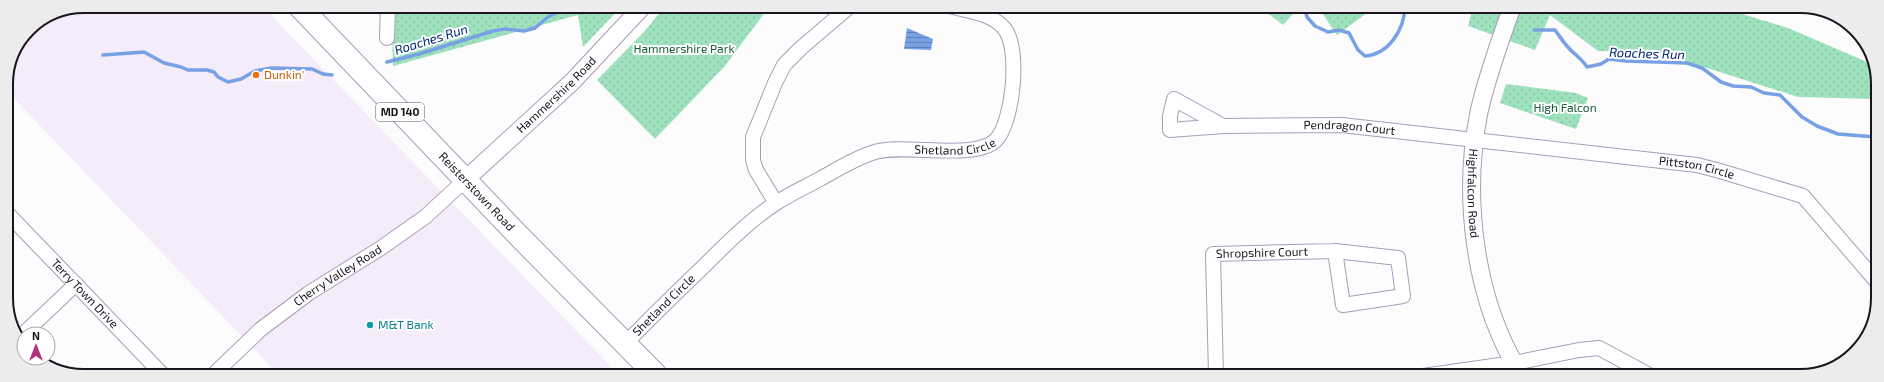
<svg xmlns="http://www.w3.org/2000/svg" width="1884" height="382" font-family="'Exo 2',sans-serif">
	<defs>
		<pattern id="park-dots" width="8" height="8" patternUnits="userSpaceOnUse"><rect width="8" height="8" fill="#9ee1bd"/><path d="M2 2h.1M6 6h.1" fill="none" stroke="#88c0a2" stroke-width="1.8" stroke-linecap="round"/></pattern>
		<pattern id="water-rules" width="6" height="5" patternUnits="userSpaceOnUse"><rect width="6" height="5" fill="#78a0e5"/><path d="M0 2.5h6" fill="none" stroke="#6281b9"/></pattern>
	</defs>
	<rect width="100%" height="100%" fill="#fcfcfc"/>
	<!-- built -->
	<path fill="#f4ebfb" d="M84 6H262L619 375H279L6 90V79L12 54 29 29 54 12Z"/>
	<!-- park -->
	<path fill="url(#park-dots)" d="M391 6H622L583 47 578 15 393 66Z
		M665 6 769 7 724 67 655 139 597 80 645 31Z
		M1260 7H1299L1283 25Z
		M1318 7H1375L1337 35Z
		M1473 7H1719L1788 28 1874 65 1876 69V99L1798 97 1657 52 1598 51 1550 15 1535 50 1468 26Z
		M1506 84 1576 93 1588 98 1576 129 1500 103Z"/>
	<!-- water -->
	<path fill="url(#water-rules)" d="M907 28 933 39 931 50 904 49Z"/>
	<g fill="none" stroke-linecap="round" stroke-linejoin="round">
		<!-- stream -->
		<path stroke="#78a0e5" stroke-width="3.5" d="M1304 7 1307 17 1315 26 1328 32 1339 30 1349 33 1358 50 1365 56C1389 54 1404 30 1405 7
			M1478 7 1482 10
			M1534 30H1555C1561 38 1566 47 1574 53 1579 58 1583 61 1587 67L1601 64 1609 59 1626 61 1687 63 1702 68 1721 82 1733 86 1751 87 1764 93 1780 95 1802 117 1817 126 1838 134 1876 137
			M103 55 144 52 164 63 181 67 188 70H207L214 72 218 77 228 82 241 79 255 71 271 68 312 69 323 74 332 75
			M387 62 419 54 493 31 505 29 524 31 535 28 548 17 570 6"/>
		<defs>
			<g id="minor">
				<path d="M387 38 388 6"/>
				<path id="s1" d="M1223 126 1170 130V116L1174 99 1223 126 1342 125 1697 165 1720 171 1803 196 1877 282"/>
				<path d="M776 203 756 170 753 160V137L775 83 784 65 801 48 849 7"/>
				<path id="s2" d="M7 213 163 375"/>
				<path d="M20 337 76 284"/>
				<path id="s3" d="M625 344C650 318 676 293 702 268 725 245 749 221 776 203 790 194 805 187 820 179 838 169 855 158 875 152 905 143 975 161 996 140 1013 122 1021 48 1004 28 992 14 970 11 953 7"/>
				<path id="s4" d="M213 375 261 329 309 293 381 248 425 217 465 180"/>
				<path id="s5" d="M1216 375 1213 254 1335 251 1398 258 1403 296 1343 305 1335 251"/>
				<path d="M1423 376 1514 363 1579 350 1599 348 1651 376"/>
			</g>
			<g id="tertiary">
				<path id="s6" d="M1512 7C1500 41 1487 76 1479 112 1462 197 1474 302 1522 376"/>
				<path id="s7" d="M465 180 572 82 643 6"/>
			</g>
			<g id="primary">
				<path id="s8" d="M299 6 517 234 656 375"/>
			</g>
		</defs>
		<!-- minor casing -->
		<use href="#minor" stroke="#ab9bb9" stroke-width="16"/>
		<!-- tertiary casing -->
		<use href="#tertiary" stroke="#ab9bb9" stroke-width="19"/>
		<!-- primary casing -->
		<use href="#primary" stroke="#ab9bb9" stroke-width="24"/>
		<!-- minor -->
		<use href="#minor" stroke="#fff" stroke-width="14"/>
		<!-- tertiary -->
		<use href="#tertiary" stroke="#fff" stroke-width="17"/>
		<!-- primary -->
		<use href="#primary" stroke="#fff" stroke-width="22"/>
	</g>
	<!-- markers -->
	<circle fill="#e8710a" stroke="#fff" stroke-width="1.5" cx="256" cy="75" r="4"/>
	<circle fill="#0f9aa8" stroke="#fff" stroke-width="1.5" cx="370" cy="325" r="4"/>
	<g text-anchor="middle" stroke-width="4" stroke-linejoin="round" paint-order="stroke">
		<!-- shield labels -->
		<rect fill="#fff" stroke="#5f5a62" stroke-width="1" x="376" y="103" width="48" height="18" rx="3"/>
		<g font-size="11" font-weight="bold" fill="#1a141f">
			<text x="400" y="116">MD 140</text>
		</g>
		<!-- park labels -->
		<g font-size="12" fill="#145a3c" stroke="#fff">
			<text x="684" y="53">Hammershire Park</text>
			<text x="1565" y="112">High Falcon</text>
		</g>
		<!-- food labels -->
		<g font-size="12" fill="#c56008" stroke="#fff" text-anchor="start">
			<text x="264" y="79">Dunkin'</text>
		</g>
		<!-- street labels -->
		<g font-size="12" fill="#1a141f" stroke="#fff">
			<text dy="4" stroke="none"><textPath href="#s7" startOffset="125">Hammershire Road</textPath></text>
			<text dy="4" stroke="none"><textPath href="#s1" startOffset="267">Pendragon Court</textPath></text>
			<text dy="4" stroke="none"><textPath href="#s3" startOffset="399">Shetland Circle</textPath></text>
			<text dy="4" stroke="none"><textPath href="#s1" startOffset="617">Pittston Circle</textPath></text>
			<text dy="4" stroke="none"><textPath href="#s8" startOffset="257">Reisterstown Road</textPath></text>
			<text dy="4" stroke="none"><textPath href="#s6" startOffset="192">Highfalcon Road</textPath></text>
			<text dy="4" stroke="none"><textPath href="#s5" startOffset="170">Shropshire Court</textPath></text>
			<text dy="4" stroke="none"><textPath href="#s4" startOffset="160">Cherry Valley Road</textPath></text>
			<text dy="4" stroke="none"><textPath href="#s2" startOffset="112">Terry Town Drive</textPath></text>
			<text dy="4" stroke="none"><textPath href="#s3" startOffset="55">Shetland Circle</textPath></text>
		</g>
		<!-- culture labels -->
		<g font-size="12" fill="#0d838f" stroke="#fff" text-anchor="start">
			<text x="378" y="329">M&amp;T Bank</text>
		</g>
		<!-- water labels -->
		<g font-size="13" font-style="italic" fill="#002674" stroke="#fff">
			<text transform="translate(431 39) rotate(-17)" y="5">Roaches Run</text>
			<text transform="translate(1647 53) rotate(2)" y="5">Roaches Run</text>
		</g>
	</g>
	<!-- crop -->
	<path d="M0 0H1884V382H0ZM84 13H1800A71 71 0 0 1 1871 84V298A71 71 0 0 1 1800 369H84A71 71 0 0 1 13 298V84A71 71 0 0 1 84 13Z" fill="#edeced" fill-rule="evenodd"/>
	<path fill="none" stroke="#1a141f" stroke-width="2" d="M84 13H1800A71 71 0 0 1 1871 84V298A71 71 0 0 1 1800 369H84A71 71 0 0 1 13 298V84A71 71 0 0 1 84 13Z"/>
	<!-- north arrow -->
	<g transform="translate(36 346)"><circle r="19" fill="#ffffff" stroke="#a3a1a5"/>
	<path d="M0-3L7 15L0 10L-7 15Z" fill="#b0317f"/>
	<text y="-6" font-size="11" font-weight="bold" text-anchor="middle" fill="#1a141f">N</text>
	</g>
</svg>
